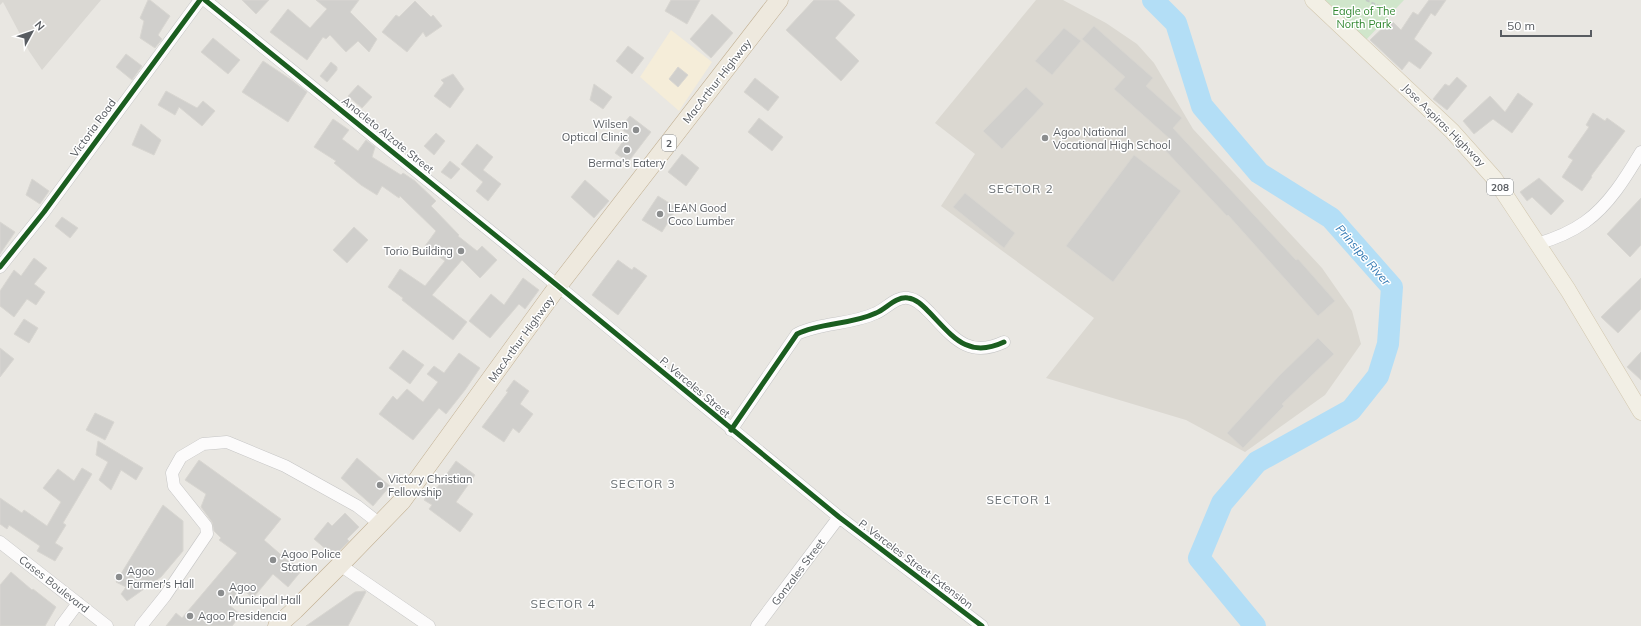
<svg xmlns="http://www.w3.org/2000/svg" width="1641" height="626" font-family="Mulish,sans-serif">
	<rect width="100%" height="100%" fill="#e9e7e2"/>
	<!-- commercial -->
	<path fill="#f5edd9" d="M671 30 712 62 679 111 640 77Z"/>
	<!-- industrial -->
	<path fill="#dad8d3" d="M0 0H101L42 70 29 51 3 2 0 5Z"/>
	<!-- education -->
	<path fill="#dbd8d1" d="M1036 0H1063L1106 23 1137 44 1154 63 1193 129 1322 268 1352 311 1361 344 1325 395 1245 452 1186 420 1046 378 1094 318 941 206 975 154 935 123Z"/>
	<!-- green -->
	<path fill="#d0e6cb" d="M1321 0H1404L1364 42Z"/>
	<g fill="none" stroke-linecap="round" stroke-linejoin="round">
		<!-- river -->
		<path stroke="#b3def6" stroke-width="22" d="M1153 0 1176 23 1202 106 1259 173 1331 218 1392 287 1388 344 1378 376 1351 410 1257 462 1222 503 1199 558 1255 626"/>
	</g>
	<!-- building -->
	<path fill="#d0cfcc" stroke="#d8d6d1" d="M148 0H150L170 16 158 35 162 39 155 48 140 38 144 21 140 18Z
		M242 0H269L256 14Z
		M316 0H359L350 12 377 39 369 52 358 41 346 52 330 35 326 39 323 37 307 60 270 32 288 9 310 28 327 9Z
		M671 0H700L687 24 665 11Z
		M814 0H838L855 15 835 38 859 61 841 81 786 30Z
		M1429 0H1446L1435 16 1431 13 1414 39 1432 53 1420 69 1409 61 1402 70 1370 40 1391 20 1401 30 1413 12 1418 15Z
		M415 1 431 17 433 15 442 26 426 37 423 32 407 52 382 32 396 15 399 17Z
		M712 14 733 33 711 58 690 39Z
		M1094 26 1153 78 1146 86 1182 118 1173 128 1296 260 1298 259 1335 301 1318 316 1228 215 1227 216 1163 148 1171 140 1114 89 1125 77 1082 39Z
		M1064 28 1081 41 1052 75 1035 61Z
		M213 38 240 60 228 74 201 52Z
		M628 46 644 58 632 74 616 61Z
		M126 54 142 66 132 80 116 67Z
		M263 61 290 79 307 92 288 122 242 92Z
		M331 62 337 67V70L327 82 320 76Z
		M678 67 688 75 678 87 669 79Z
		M453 74 464 89 450 108 434 96 444 83 441 80Z
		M1457 77 1467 86 1447 110 1433 99 1445 84 1449 86Z
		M755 78 779 97 768 111 744 92Z
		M594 84 612 97 603 109 590 100Z
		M358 85 372 97 362 108 348 96Z
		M1026 87 1044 104 1002 149 983 131Z
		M166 91 197 108 203 101 215 111 202 126 179 107 175 115 158 105Z
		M1518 93 1533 104 1512 133 1493 119 1474 134 1463 121 1490 96 1505 112Z
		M1593 113 1605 121 1607 118 1625 131 1591 176 1592 177 1582 191 1562 177 1573 160 1568 157 1589 127 1586 125Z
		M630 116 651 132 628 162 615 153 628 134 620 128Z
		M759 118 783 137 772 151 748 132Z
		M333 119 349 130 342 139 358 151 366 140 375 147 372 157 401 175 403 173 415 181 436 201 431 206 459 235 458 236 477 251 482 246 497 260 480 278 462 260 432 295 467 322 453 340 402 300 403 298 388 287 400 269 425 286 445 261 425 246 436 231 400 196 399 198 382 186 377 195 361 185 334 163 336 161 314 147Z
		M141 124 161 140 154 155 132 145Z
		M436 133 445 141 434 155 424 146Z
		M477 144 493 157 483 170 501 184 488 201 476 191 483 182 461 164Z
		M682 154 699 168 686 186 668 172Z
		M1134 155 1181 191 1113 282 1066 246Z
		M450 161 460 169 451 179 441 172Z
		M1539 178 1564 201 1551 215 1532 197 1527 201 1520 192Z
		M32 179 49 191 40 204 26 195Z
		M585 180 609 201 594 218 571 197Z
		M965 193 1015 233 1004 248 953 207Z
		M658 196 677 208 662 232 642 220Z
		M1641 198V245L1630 257 1607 234Z
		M62 217 78 228 70 238 55 226Z
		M0 222 15 232 0 254Z
		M354 227 368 240 347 263 333 250Z
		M34 258 47 268 34 284 45 292 36 305 27 299 14 317 0 306V291L14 270 21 276Z
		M618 260 632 270 634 267 647 276 618 315 592 295Z
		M523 278 539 290 525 309 519 304 490 338 469 321 491 294 504 305Z
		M1641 278V309L1618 333 1601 317Z
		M24 319 38 328 29 343 14 334Z
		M1318 338 1334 354 1282 404 1284 406 1243 448 1227 433 1278 377Z
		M0 348 14 359 0 377Z
		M403 350 424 365 410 384 389 368Z
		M1641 352V380L1627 367Z
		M459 353 480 368 465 390 446 414 439 408 413 440 379 414 393 396 397 400 407 389 423 402 438 382 427 374 434 366 444 373Z
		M514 380 529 391 520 404 533 414 519 433 513 428 504 442 482 427 508 392 506 391Z
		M95 413 114 422 105 440 86 430Z
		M98 441 143 468 136 480 121 470 111 490 99 480 108 462 96 455Z
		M357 458 390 486 373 506 341 478Z
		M199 460 281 519 264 540 287 560 288 559 302 570 288 587 273 574 253 598 241 588 228 604 241 615 232 626H166L176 613 182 618 237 553 219 540 221 538 214 531 212 522 201 507 206 494 185 480Z
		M456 461 475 475 456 502 473 514 460 532 429 509 432 505 424 500 431 490 434 492Z
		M82 468 92 474 63 523 66 525 55 543 63 548 55 561 37 551 40 546 9 525 7 529 0 524V498L22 513 24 510 47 526 61 502 43 488 58 469 74 481Z
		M163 505 183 521V551L161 577 127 601 121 594 126 587 116 582Z
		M345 513 359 527 347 539 349 541 334 556 314 539 328 522 332 526Z
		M11 572 32 590 33 589 56 607 45 626H0V585Z
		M365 591 366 592 348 626H306L355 592Z"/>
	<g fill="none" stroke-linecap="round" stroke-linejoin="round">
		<defs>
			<path id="minor" d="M205 0 558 286 839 517 982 626
				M1537 244C1554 239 1571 232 1585 222 1609 205 1626 177 1641 152
				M0 267 44 212 200 0
				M731 430 797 334C821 322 851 325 876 313 886 309 896 296 908 298 917 299 924 307 930 313 953 337 968 359 1004 342
				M0 542 107 626
				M340 565 429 626
				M61 626 78 603
				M141 626 165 596 207 534 206 526 174 486 172 473 181 457 203 444 227 442 285 466 357 506 380 524
				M757 626 839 517"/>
			<path id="major" d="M1313 0 1452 131 1494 178 1568 290 1641 412"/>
			<path id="highway" d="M277 626 295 610 340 565 402 501 558 286 779 0"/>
		</defs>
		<!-- minor casing -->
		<use href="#minor" stroke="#c5c5c5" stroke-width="13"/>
		<!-- major casing -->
		<use href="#major" stroke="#d2c7ae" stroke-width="17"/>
		<!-- highway casing -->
		<use href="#highway" stroke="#c0ae90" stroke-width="19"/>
		<!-- path -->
		<path stroke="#c3cac6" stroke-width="2" stroke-dasharray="4 2" stroke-linecap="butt" d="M1366 0 1383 8"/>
		<!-- minor -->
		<use href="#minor" stroke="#fcfbfb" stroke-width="12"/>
		<!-- major -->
		<use href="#major" stroke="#f2efe5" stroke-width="16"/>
		<!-- highway -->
		<use href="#highway" stroke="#eee9de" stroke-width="18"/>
		<defs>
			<path id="cycleway" d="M205 0 558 286 839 517 982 626
				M0 267 44 212 200 0
				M731 430 797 334C821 322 851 325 876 313 886 309 896 296 908 298 917 299 924 307 930 313 953 337 968 359 1004 342"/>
		</defs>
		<!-- cycleway casing -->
		<use href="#cycleway" stroke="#fff" stroke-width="8"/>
		<!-- cycleway -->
		<use href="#cycleway" stroke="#1b5e20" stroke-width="5"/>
	</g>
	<!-- markers -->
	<g fill="#8b8d8e" stroke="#fff" stroke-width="1.5">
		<circle cx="636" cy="130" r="4"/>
		<circle cx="1045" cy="138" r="4"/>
		<circle cx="627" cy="150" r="4"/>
		<circle cx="660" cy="214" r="4"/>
		<circle cx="461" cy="251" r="4"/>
		<circle cx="380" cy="485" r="4"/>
		<circle cx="273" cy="560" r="4"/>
		<circle cx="119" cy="577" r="4"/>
		<circle cx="221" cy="593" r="4"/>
		<circle cx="190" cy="616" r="4"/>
	</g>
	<g text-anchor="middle" stroke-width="3" stroke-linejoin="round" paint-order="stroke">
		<!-- shield labels -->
		<g fill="#fff" stroke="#8a8d90" stroke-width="1">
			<rect x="662" y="135" width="14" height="16" rx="3"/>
			<rect x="1487" y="179" width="26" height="16" rx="3"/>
		</g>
		<g font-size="10" font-weight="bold" fill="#585c61">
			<text x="669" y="147">2</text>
			<text x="1500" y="191">208</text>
		</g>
		<!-- park labels -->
		<g font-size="11" fill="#318730" stroke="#fff">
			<text x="1364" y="15">Eagle of The<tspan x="1364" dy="13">North Park</tspan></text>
		</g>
		<!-- street labels -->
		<g font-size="11" fill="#585c61" stroke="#fff">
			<text transform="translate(717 81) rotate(-52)" y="4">MacArthur Highway</text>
			<text transform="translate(1444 125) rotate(45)" y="4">Jose Aspiras Highway</text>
			<text transform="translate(93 128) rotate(-54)" y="4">Victoria Road</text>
			<text transform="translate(388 135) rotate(39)" y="4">Anacleto Alzate Street</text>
			<text transform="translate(521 339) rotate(-54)" y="4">MacArthur Highway</text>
			<text transform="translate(695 387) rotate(40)" y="4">P. Verceles Street</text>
			<text transform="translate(916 564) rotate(37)" y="4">P. Verceles Street Extension</text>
			<text transform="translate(798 572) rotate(-53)" y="4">Gonzales Street</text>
			<text transform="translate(54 584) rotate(38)" y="4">Cases Boulevard</text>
		</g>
		<!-- poi labels -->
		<g font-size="11" fill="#585c61" stroke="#fff" text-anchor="start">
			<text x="628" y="128" text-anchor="end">Wilsen<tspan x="628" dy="13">Optical Clinic</tspan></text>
			<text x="1053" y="136">Agoo National<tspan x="1053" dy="13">Vocational High School</tspan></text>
			<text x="627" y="167" text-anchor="middle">Berma's Eatery</text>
			<text x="668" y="212">LEAN Good<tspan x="668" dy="13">Coco Lumber</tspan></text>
			<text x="453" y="255" text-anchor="end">Torio Building</text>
			<text x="388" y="483">Victory Christian<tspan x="388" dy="13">Fellowship</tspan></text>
			<text x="281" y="558">Agoo Police<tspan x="281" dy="13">Station</tspan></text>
			<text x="127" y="575">Agoo<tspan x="127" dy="13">Farmer's Hall</tspan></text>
			<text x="229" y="591">Agoo<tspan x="229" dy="13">Municipal Hall</tspan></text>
			<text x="198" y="620">Agoo Presidencia</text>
		</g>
		<!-- neighbourhood labels -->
		<g font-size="12" letter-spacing="1" fill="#696f73" stroke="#fff">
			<text x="1021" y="193">SECTOR 2</text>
			<text x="643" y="488">SECTOR 3</text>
			<text x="1019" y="504">SECTOR 1</text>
			<text x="563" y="608">SECTOR 4</text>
		</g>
		<!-- water labels -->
		<g font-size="12" font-style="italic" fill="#357bb5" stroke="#fff">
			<text transform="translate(1363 255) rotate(49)" y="4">Prinsipe River</text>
		</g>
	</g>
	<!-- north arrow -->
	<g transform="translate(32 32) rotate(50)" stroke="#ffffff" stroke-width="3" paint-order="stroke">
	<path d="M0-3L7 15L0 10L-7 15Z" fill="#585c61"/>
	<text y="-6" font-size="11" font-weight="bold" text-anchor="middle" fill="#585c61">N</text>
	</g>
	<!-- scale -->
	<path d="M1501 30v6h90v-6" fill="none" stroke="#585c61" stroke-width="2"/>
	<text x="1507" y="30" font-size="12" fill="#585c61" stroke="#ffffff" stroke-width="3" paint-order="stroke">50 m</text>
</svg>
